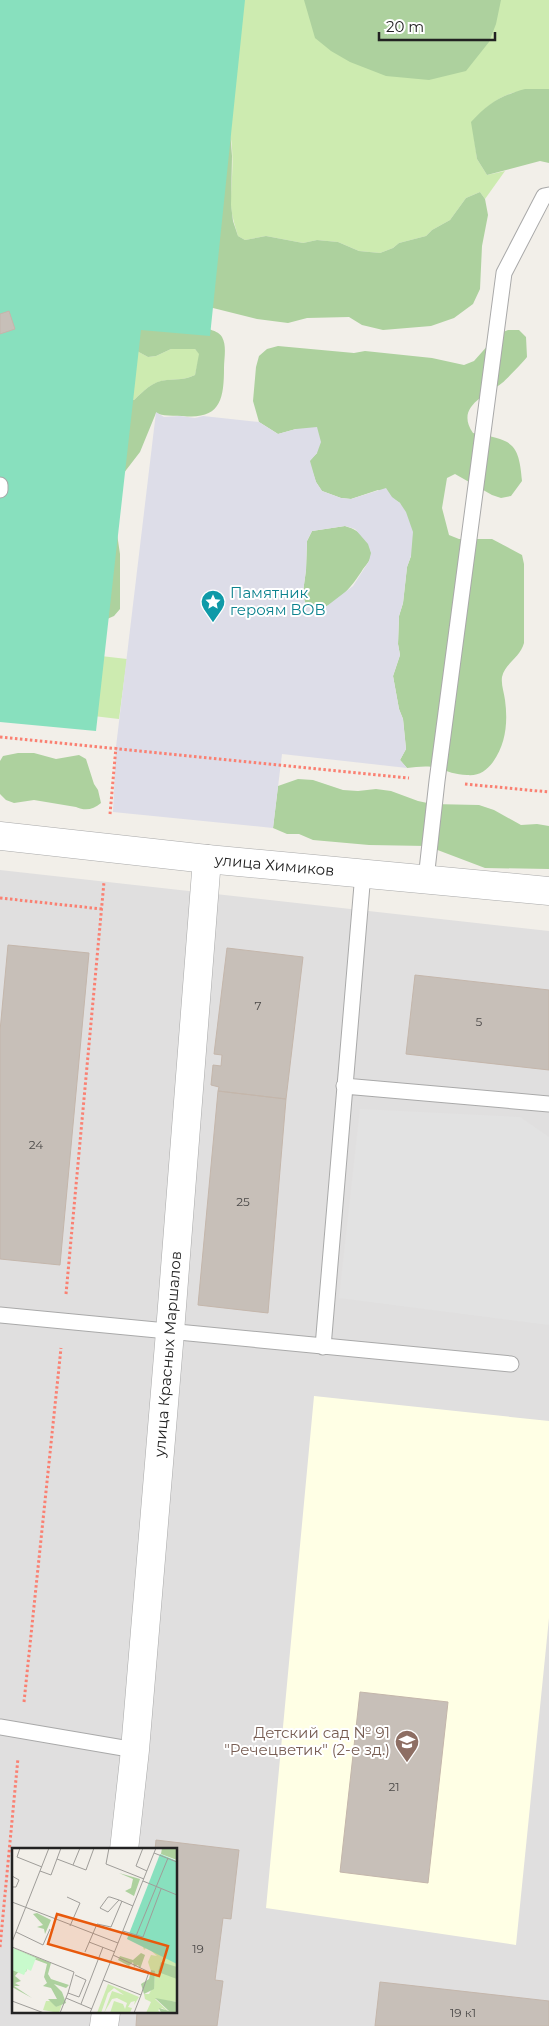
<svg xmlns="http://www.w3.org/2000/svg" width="549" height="2026" font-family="Montserrat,sans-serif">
	<rect width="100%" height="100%" fill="#f2efe9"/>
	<!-- residential -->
	<path fill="#e0dfdf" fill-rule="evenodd" d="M0 870 549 931V2026H0ZM14 1850H176V2012H14Z"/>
	<!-- education -->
	<path fill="#ffffe5" d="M314 1396 549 1421V1618L516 1945 266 1908Z"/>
	<!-- grass -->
	<path fill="#cdebb0" d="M140 0H549V89C512 89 497 95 472 122L477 159 487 175 505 171 485 199 480 192 466 198 450 220 432 230 426 236 399 243 393 248 380 253 359 251 338 242 317 240 303 243 266 236 245 240 238 236C235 226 232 217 231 206 230 183 241 122 215 113 207 110 196 115 189 118 179 145 197 143 201 164 206 182 203 198 204 216L197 223 191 225 169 223 120 232 92 223 76 221 56 227 46 235 33 251 30 279 32 294 31 309 21 353 25 367 28 373 35 377 43 376 49 370 55 352 61 345H69L76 350 80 363 85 368C101 368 107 358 114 345L122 343 148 357 156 356 171 349H195L200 354 195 375C185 380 178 379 168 380 152 381 144 391 134 400 124 398 120 393 116 384L95 376 89 378 85 392 91 405 98 408C100 415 103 420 105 427 114 454 101 466 85 486H55L42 481C35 462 44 455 22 443L10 448 8 455 0 442V234C45 204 110 143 126 90 135 61 138 31 140 0Z
		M40 649 127 659 119 719 34 709Z"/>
	<!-- forest -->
	<path fill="#add19e" d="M304 0H501L496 24 489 42 466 71 429 80 386 76 350 62 331 51 315 38Z
		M525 89H549V163L540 161 487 175 477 159 471 122C489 103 500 96 525 89Z
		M230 130 232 156 231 205 233 221 238 236 245 240 266 236 303 243 317 240 338 242 359 251 380 253 393 248 399 243 426 236 432 230 450 220 466 198 480 192 485 199 488 215 482 246 480 289 473 304 454 318 431 326 383 330 362 325 349 317 307 318 288 323 257 319 205 306 209 329C214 331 219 332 222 337 227 346 224 358 224 368 224 400 220 420 182 416 172 415 165 417 156 413L140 452 120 478 116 527 120 554V609L114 616 0 666V636L127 399 134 400C144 391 152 381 167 380 178 379 185 380 195 375L199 354 195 349H171L156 356 148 357 122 343Z
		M508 330H519L526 337 527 357C522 363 508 378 502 383 485 396 455 407 473 433 511 440 519 441 522 481L511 496 501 498 492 495 455 474 447 478 442 508 449 535 459 539H492L522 555 524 564V643C520 658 505 663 502 677 501 685 504 692 505 700 508 722 506 744 493 762 486 771 479 776 467 775 456 775 447 771 437 768 427 765 417 767 407 768L400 760 406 749 403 719 399 709 393 676 400 655 398 644 399 616 403 603 407 567 411 556 400 503 378 490 351 499 341 498 322 491 316 482 309 461 317 453 296 429 278 434 259 422 253 401 256 367 259 356 267 349 278 346 354 353 365 351 432 358 464 365 474 361 498 334Z
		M345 526C356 529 370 538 371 552 372 559 367 564 363 569 352 587 335 608 313 610L305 603 303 592 306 570 307 541 312 531Z
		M18 753H34L56 759 79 755 86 759 94 784 98 790 101 803C93 810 85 811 76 807L34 800 14 803 6 800 0 794V761L3 756Z
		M298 779 313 780 343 790 358 791 376 789 391 791 418 801 432 804 479 805 494 810 521 825 537 824 549 826V869L485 868 427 846 369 845 313 840 299 834H287L273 828 278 786Z"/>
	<!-- pitch -->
	<path fill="#88e0be" d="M0 0H245L210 336 141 330 96 731 0 722Z"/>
	<!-- parking -->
	<path fill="#e2e2e2" d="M360 1109 520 1117 549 1137V1325L339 1298Z"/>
	<!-- plaza -->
	<path fill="#dddde8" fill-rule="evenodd" d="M156 412 164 417 180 416 195 418 203 416 259 422 278 434 296 429 317 427 321 442 317 453 310 461 316 482 322 491 341 498 351 499 386 488 392 497 400 503 406 512 413 532 411 556 407 567 403 603 399 616 398 644 400 655 393 676 399 709 403 719 406 749 400 760 407 768 282 754 273 828 113 812 116 747ZM345 526 355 529 368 544 371 553 369 561 353 586 323 609 313 610 305 603 303 592 306 570 307 541 312 531Z"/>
	<!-- building -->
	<path fill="#c7bfb8" stroke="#c4b6ab" d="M9 311 15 329 0 334V314Z
		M8 945 89 953 60 1265 0 1259V1031Z
		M227 948 303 957 286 1099 218 1091 219 1087 211 1085 213 1065 221 1066 222 1055 214 1054Z
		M415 975 549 990V1070L406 1054Z
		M218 1091 286 1099 268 1313 198 1305Z
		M360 1692 448 1702 428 1883 340 1872Z
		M156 1840 239 1850 231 1919 223 1918 215 1980 223 1981 217 2026H136L137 2012H176V1850H155Z
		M380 1982 549 2001V2026H375Z"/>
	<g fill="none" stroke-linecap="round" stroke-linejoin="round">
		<defs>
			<path id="service" d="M0 485V490
				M426 879 437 781 504 273 544 196 549 195
				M344 1086 549 1104
				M0 1315 511 1364
				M323 1347 363 873
				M0 1727 135 1750"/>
			<g id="minor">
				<path id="s1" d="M124 1850 135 1750 170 1332 207 859"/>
				<path d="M104 2026 106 2012"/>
			</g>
			<g id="tertiary">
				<path id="s2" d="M0 836 207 859 549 891"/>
			</g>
		</defs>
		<!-- service casing -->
		<use href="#service" stroke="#a9a9a9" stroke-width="17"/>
		<!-- minor casing -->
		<use href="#minor" stroke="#a9a9a9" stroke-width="29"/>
		<!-- tertiary casing -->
		<use href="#tertiary" stroke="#a9a9a9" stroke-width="29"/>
		<!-- path -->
		<path stroke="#fa8072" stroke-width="3" stroke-dasharray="2.5 2.5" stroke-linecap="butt" d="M0 737 409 778
			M465 784 549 792
			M110 814 116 747
			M0 898 102 909
			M66 1294 104 882
			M24 1702 61 1348
			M0 1947 18 1758"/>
		<!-- service -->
		<use href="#service" stroke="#fff" stroke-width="15"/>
		<!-- minor -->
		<use href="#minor" stroke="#fff" stroke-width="28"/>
		<!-- tertiary -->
		<use href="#tertiary" stroke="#fff" stroke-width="28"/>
	</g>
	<!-- icons -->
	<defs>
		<symbol id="sight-pin" viewBox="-11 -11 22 30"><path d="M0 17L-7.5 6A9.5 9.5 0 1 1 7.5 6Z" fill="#0f9aa8" stroke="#fff"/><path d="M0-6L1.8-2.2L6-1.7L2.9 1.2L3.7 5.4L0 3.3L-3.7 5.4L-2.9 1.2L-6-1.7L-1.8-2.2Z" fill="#fff"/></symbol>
		<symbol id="school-pin" viewBox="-11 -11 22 30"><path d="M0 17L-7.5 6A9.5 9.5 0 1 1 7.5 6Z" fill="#8d6e63" stroke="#fff"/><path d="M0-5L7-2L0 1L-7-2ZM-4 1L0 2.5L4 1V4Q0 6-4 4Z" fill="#fff"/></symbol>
	</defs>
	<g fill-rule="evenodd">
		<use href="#sight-pin" x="199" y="588" width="28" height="38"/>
		<use href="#school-pin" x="393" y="1728" width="28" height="38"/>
	</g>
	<g text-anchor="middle" stroke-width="4" stroke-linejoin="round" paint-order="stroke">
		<!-- number labels -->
		<g font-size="12" fill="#4b4948">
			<text x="258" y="1010">7</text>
			<text x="479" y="1026">5</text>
			<text x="36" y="1149">24</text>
			<text x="243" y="1206">25</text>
			<text x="394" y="1791">21</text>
			<text x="198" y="1953">19</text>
			<text x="463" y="2017">19 к1</text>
		</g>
		<!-- culture labels -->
		<g font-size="15" fill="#0d838f" stroke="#fff" text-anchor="start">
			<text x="230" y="598">Памятник<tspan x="230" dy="17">героям ВОВ</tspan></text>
		</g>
		<!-- street labels -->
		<g font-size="15" fill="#222" stroke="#fff">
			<text dy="5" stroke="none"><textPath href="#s2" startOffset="276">улица Химиков</textPath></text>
			<text dy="5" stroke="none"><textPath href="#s1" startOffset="498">улица Красных Маршалов</textPath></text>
		</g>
		<!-- education labels -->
		<g font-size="15" fill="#785e54" stroke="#fff" text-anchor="end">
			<text x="390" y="1738">Детский сад № 91<tspan x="390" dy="17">"Речецветик" (2-е зд.)</tspan></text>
		</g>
	</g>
	<!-- overview -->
	<g transform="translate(12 1848)">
		<rect width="165" height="165" fill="#f2efe9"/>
		<path d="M129 92 165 105V154L143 151 157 164 150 160 146 162 149 165H134L139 154 133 151 132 146H137L142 137 143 123H139L136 114 139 107 145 108 135 99 132 102ZM96 136 127 149 122 157 123 153 119 154 116 159 120 160 118 165H98L102 153 111 156 113 161 115 155 105 150 100 151 92 165 100 143 112 147 102 140 96 145 89 165H85ZM34 153H40L44 159 50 156 47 165 31 162Z" fill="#cdebb0"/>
		<path d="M150 0H165V12L149 6ZM107 25 128 31 122 48 113 43 119 40 121 31ZM25 65 39 72 33 86 32 81 25 79 31 77 21 66ZM3 101 39 115 36 126 39 131 57 137 54 140 42 136 50 144 54 155 44 159 36 151H45L39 140 31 138 35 135 32 129 35 116 19 110 14 124 8 122 3 128 9 133 3 135 8 138H2L20 150 0 139V102ZM129 105 133 107 128 121 126 117 122 119 121 114 117 118 106 112 108 108 121 112ZM149 114 165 119V131L146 124ZM139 122 143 123 142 141 132 146 129 136 137 131ZM143 150 165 154V165H149L147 160 157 163Z" fill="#add19e"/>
		<path d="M1 100 24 110 19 123 15 121 12 127 0 122Z" fill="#c8facc"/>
		<path d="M148 6 165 13V116L115 91Z" fill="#88e0be"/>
		<path fill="none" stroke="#9f9d99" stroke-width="1" d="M8 0 5 9 30 19M97 0 94 16 132 31M131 0 124 18 135 23M142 5 165 14M45 11 74 22 82 0M61 17 68 0M28 23 39 27 49 0M0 28 7 32 4 39H0M131 33 165 47M55 49 68 55 58 78M107 52 96 64 88 60 96 49H98L107 52 121 58M0 54 106 95M111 83 131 89 149 41M4 84 31 97 38 81M124 88 156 10M0 94 37 0M77 94 103 104M0 99 62 124 56 145M73 104 85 76 99 79 110 53M101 107 137 124 129 147M91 132 129 147 122 165M54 150 80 161M0 153 32 165M69 156 91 99M48 165 56 145 67 149 74 132 63 127M78 165 144 0"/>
		<path fill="#e8590c" fill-opacity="0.15" stroke="#e8590c" stroke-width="2.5" d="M45 66 156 98 147 128 36 96Z"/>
		<rect width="165" height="165" fill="none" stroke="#222" stroke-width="2.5"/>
	</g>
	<!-- scale -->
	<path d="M379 32v8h116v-8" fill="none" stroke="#222222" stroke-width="2.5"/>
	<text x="386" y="32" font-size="15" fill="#222222" stroke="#ffffff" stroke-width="4" paint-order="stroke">20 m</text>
</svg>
